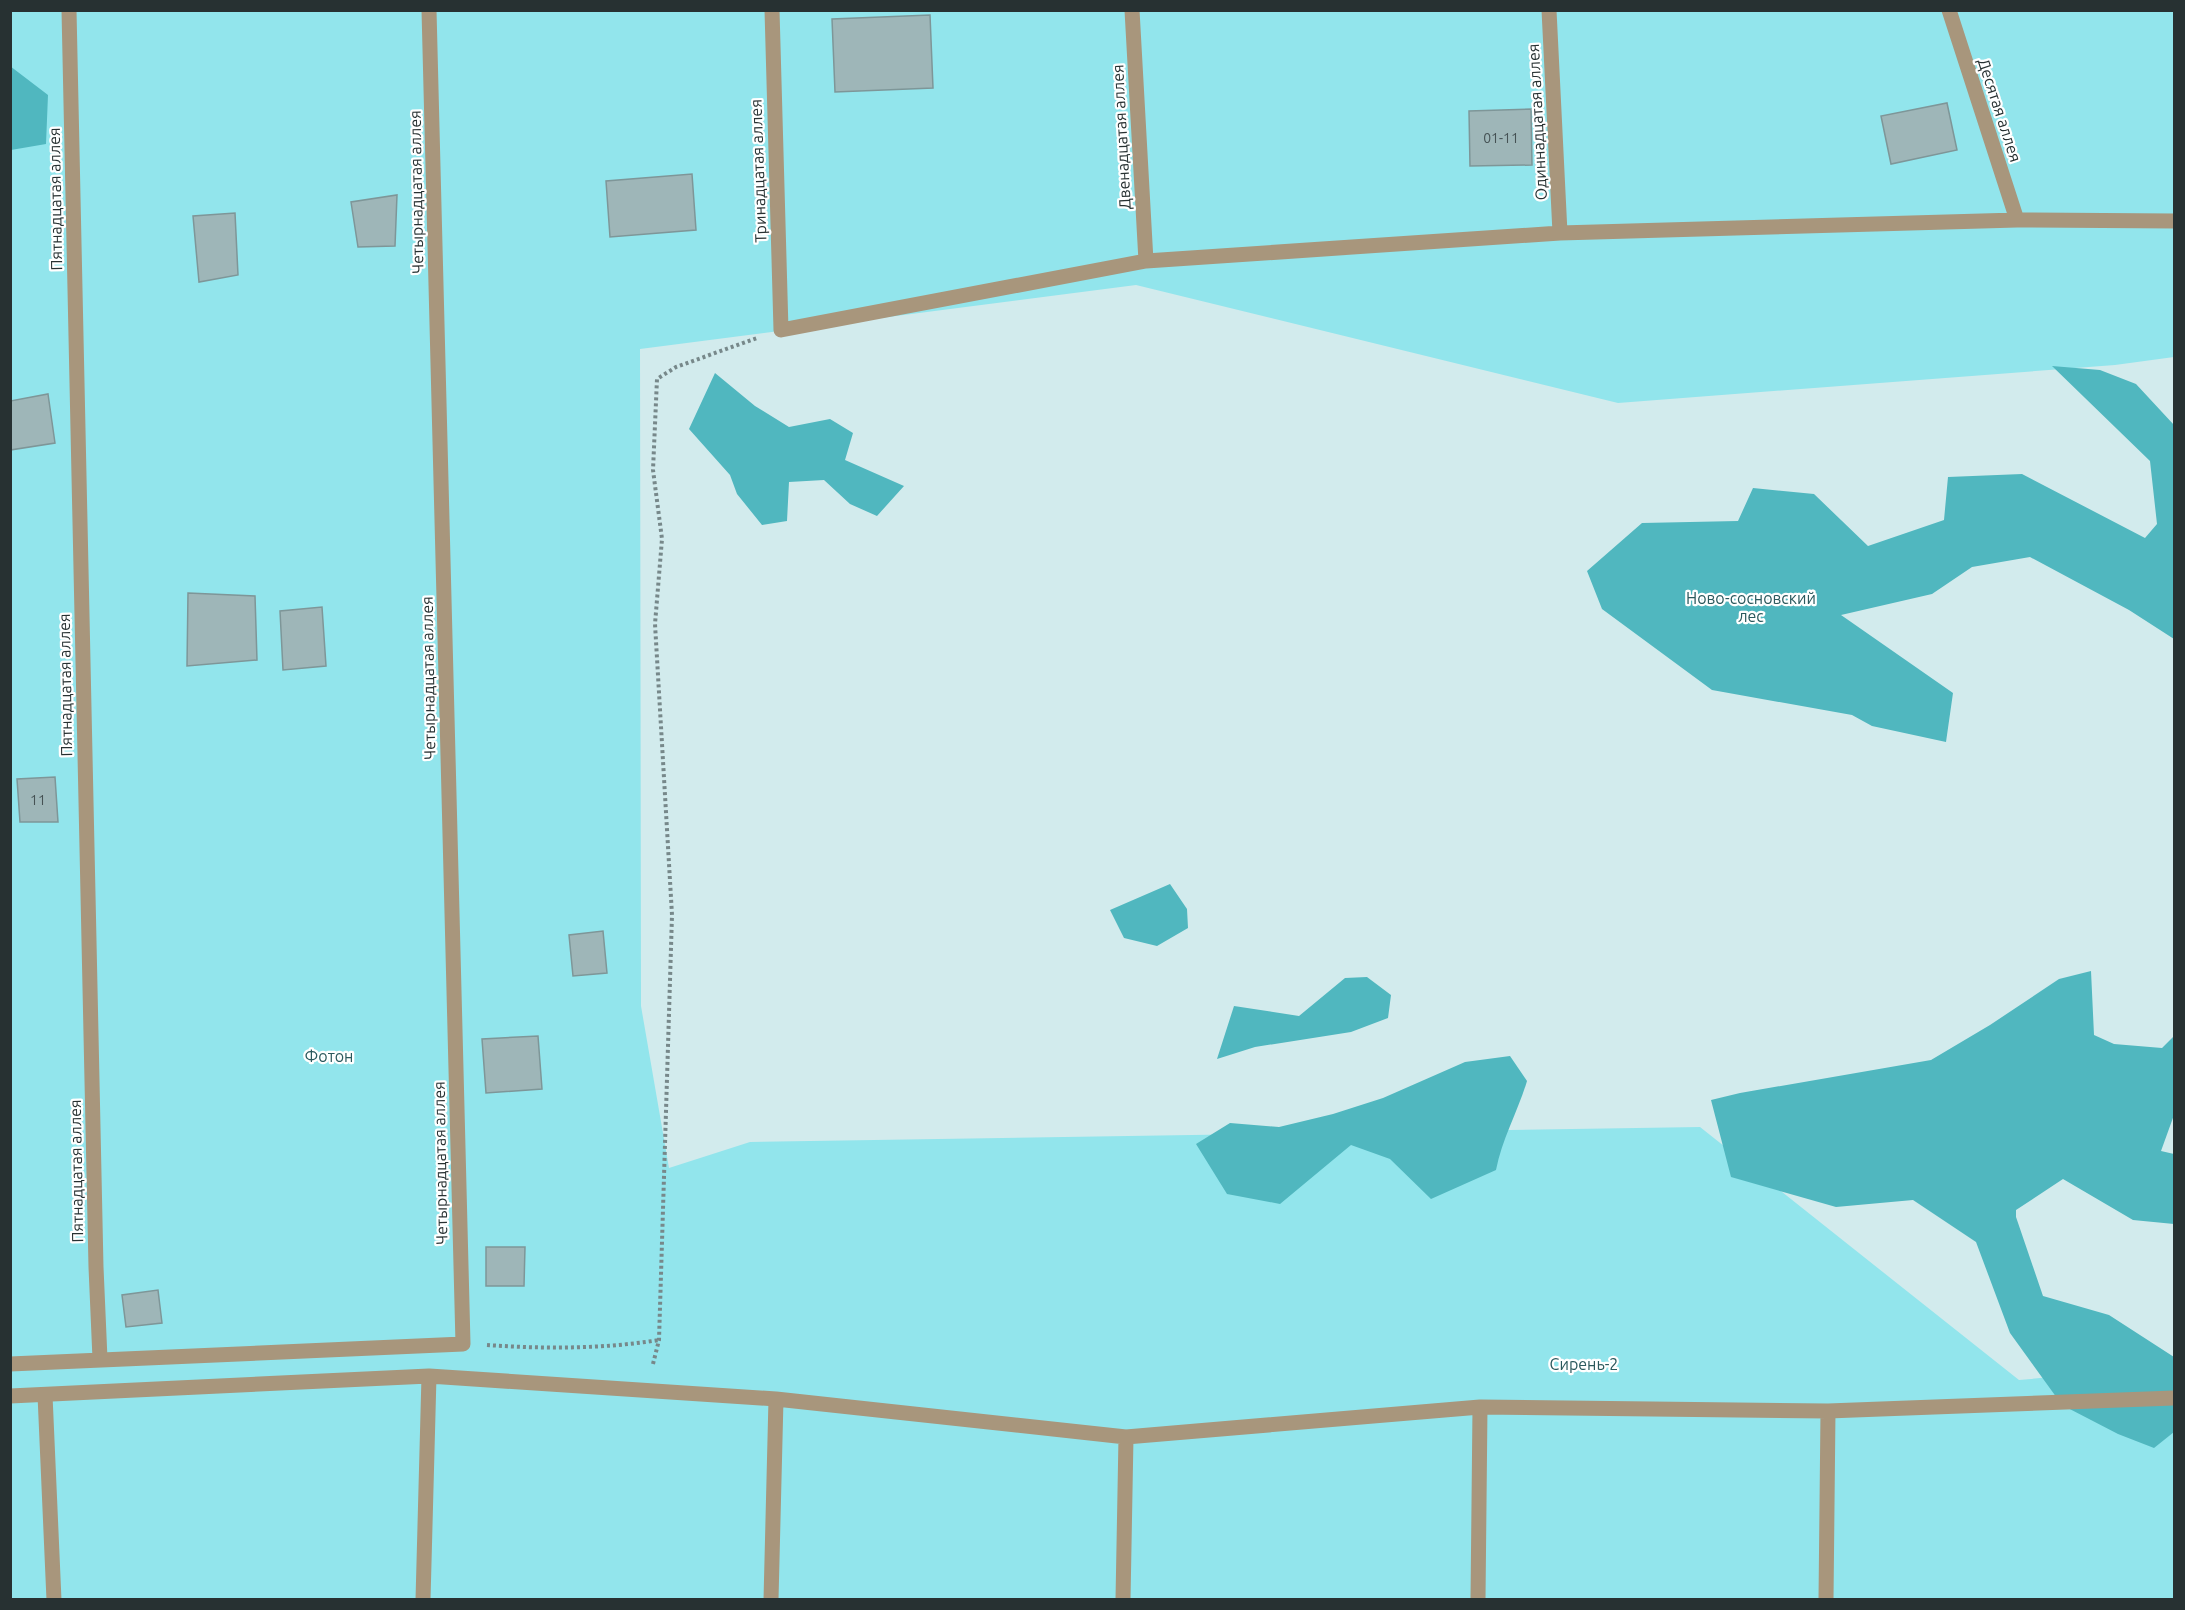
<svg xmlns="http://www.w3.org/2000/svg" width="2185" height="1610" font-family="Ubuntu,sans-serif">
	<rect width="100%" height="100%" fill="#d2ebed"/>
	<!-- green -->
	<path fill="#92e5ec" d="M11 11H2174V357L2115 365 1618 403 1136 285 640 349 641 1006 669 1168 750 1142 1700 1127 2019 1380 2174 1366V1599L11 1600Z"/>
	<!-- forest -->
	<path fill="#50b7bf" d="M10 66 48 95 46 144 11 150Z
		M2052 366 2100 370 2136 384 2174 425V639L2129 610 2030 557 1972 567 1932 594 1841 615 1953 693 1946 742 1872 726 1852 715 1712 690 1602 609 1587 571 1642 523 1738 521 1753 488 1814 494 1868 546 1944 520 1948 477 2022 474 2145 538 2157 524 2150 461Z
		M715 373 755 406 789 427 830 419 853 433 845 460 904 486 877 516 850 504 824 480 789 482 787 521 762 525 737 494 730 475 689 429Z
		M1170 884 1187 909 1188 928 1157 946 1124 938 1110 910Z
		M2091 971 2094 1035 2114 1044 2162 1048 2174 1036V1115L2161 1151 2174 1154V1224L2133 1220 2063 1179 2016 1210V1217L2043 1296 2109 1315 2174 1357V1432L2154 1448 2118 1434 2062 1405 2010 1333 1976 1242 1913 1200 1836 1207 1731 1177 1711 1100 1740 1093 1931 1060 1990 1025 2059 979Z
		M1367 977 1391 995 1388 1018 1351 1032 1255 1047 1217 1059 1234 1006 1299 1016 1345 978Z
		M1510 1056 1527 1081C1518 1111 1502 1139 1496 1170L1431 1199 1390 1159 1351 1145 1280 1204 1227 1194 1196 1144 1230 1123 1279 1127 1333 1114 1383 1098 1465 1062Z"/>
	<!-- building -->
	<path fill="#9eb6b8" stroke="#7e9698" stroke-width="1.5" d="M930 15 933 88 835 92 832 19Z
		M1947 103 1957 150 1891 164 1881 116Z
		M1531 109 1532 165 1470 166 1469 111Z
		M692 174 696 230 610 237 606 181Z
		M397 195 395 246 358 247 351 202Z
		M235 213 238 275 199 282 193 216Z
		M48 394 55 443 10 450V401Z
		M188 593 255 596 257 660 187 666Z
		M322 607 326 666 283 670 280 611Z
		M55 777 58 822H20L17 779Z
		M603 931 607 973 573 976 569 935Z
		M538 1036 542 1089 486 1093 482 1039Z
		M486 1247H525L524 1286H486Z
		M158 1290 162 1323 126 1327 122 1295Z"/>
	<g fill="none" stroke-linecap="round" stroke-linejoin="round">
		<!-- path -->
		<path stroke="#77888a" stroke-width="4" stroke-dasharray="3 3" stroke-linecap="butt" d="M487 1345C544 1349 603 1349 659 1340
			M653 1364 659 1340 672 915 655 624 662 539 653 470 657 379 676 367 757 338"/>
		<!-- lane -->
		<path stroke="#a8967c" stroke-width="15" d="M69 10 96 1267 100 1359
			M772 10 781 330 1146 261 1560 233 2017 220 2174 221
			M1132 10 1146 261
			M1549 10 1560 233
			M1949 10 2017 220
			M10 1364 463 1344 429 10
			M45 1395 54 1600
			M10 1396 429 1376 776 1399 1126 1437 1480 1407 1828 1411 2174 1398
			M423 1600 429 1376
			M771 1600 776 1399
			M1123 1600 1126 1437
			M1478 1600 1480 1407
			M1826 1600 1828 1411"/>
	</g>
	<g text-anchor="middle" stroke-width="4.5" stroke-linejoin="round" paint-order="stroke">
		<!-- number labels -->
		<g font-size="14" fill="#455254">
			<text x="1501" y="143">01-11</text>
			<text x="38" y="805">11</text>
		</g>
		<!-- street labels -->
		<g font-size="16" fill="#273132" stroke="#fff">
			<text transform="translate(2000 110) rotate(72)" y="6">Десятая аллея</text>
			<text transform="translate(1537 122) rotate(-93)" y="6">Одиннадцатая аллея</text>
			<text transform="translate(1121 137) rotate(-93)" y="6">Двенадцатая аллея</text>
			<text transform="translate(758 171) rotate(-92)" y="6">Тринадцатая аллея</text>
			<text transform="translate(416 192) rotate(-91)" y="6">Четырнадцатая аллея</text>
			<text transform="translate(55 199) rotate(-91)" y="6">Пятнадцатая аллея</text>
			<text transform="translate(428 678) rotate(-91)" y="6">Четырнадцатая аллея</text>
			<text transform="translate(65 685) rotate(-91)" y="6">Пятнадцатая аллея</text>
			<text transform="translate(440 1163) rotate(-91)" y="6">Четырнадцатая аллея</text>
			<text transform="translate(76 1171) rotate(-91)" y="6">Пятнадцатая аллея</text>
		</g>
		<!-- park labels -->
		<g font-size="16" fill="#2b595d" stroke="#fff">
			<text x="1751" y="604">Ново-сосновский<tspan x="1751" dy="18">лес</tspan></text>
			<text x="329" y="1062">Фотон</text>
			<text x="1584" y="1370">Сирень-2</text>
		</g>
	</g>
	<!-- border -->
	<rect width="2185" height="1610" fill="none" stroke="#273132" stroke-width="24"/>
</svg>
